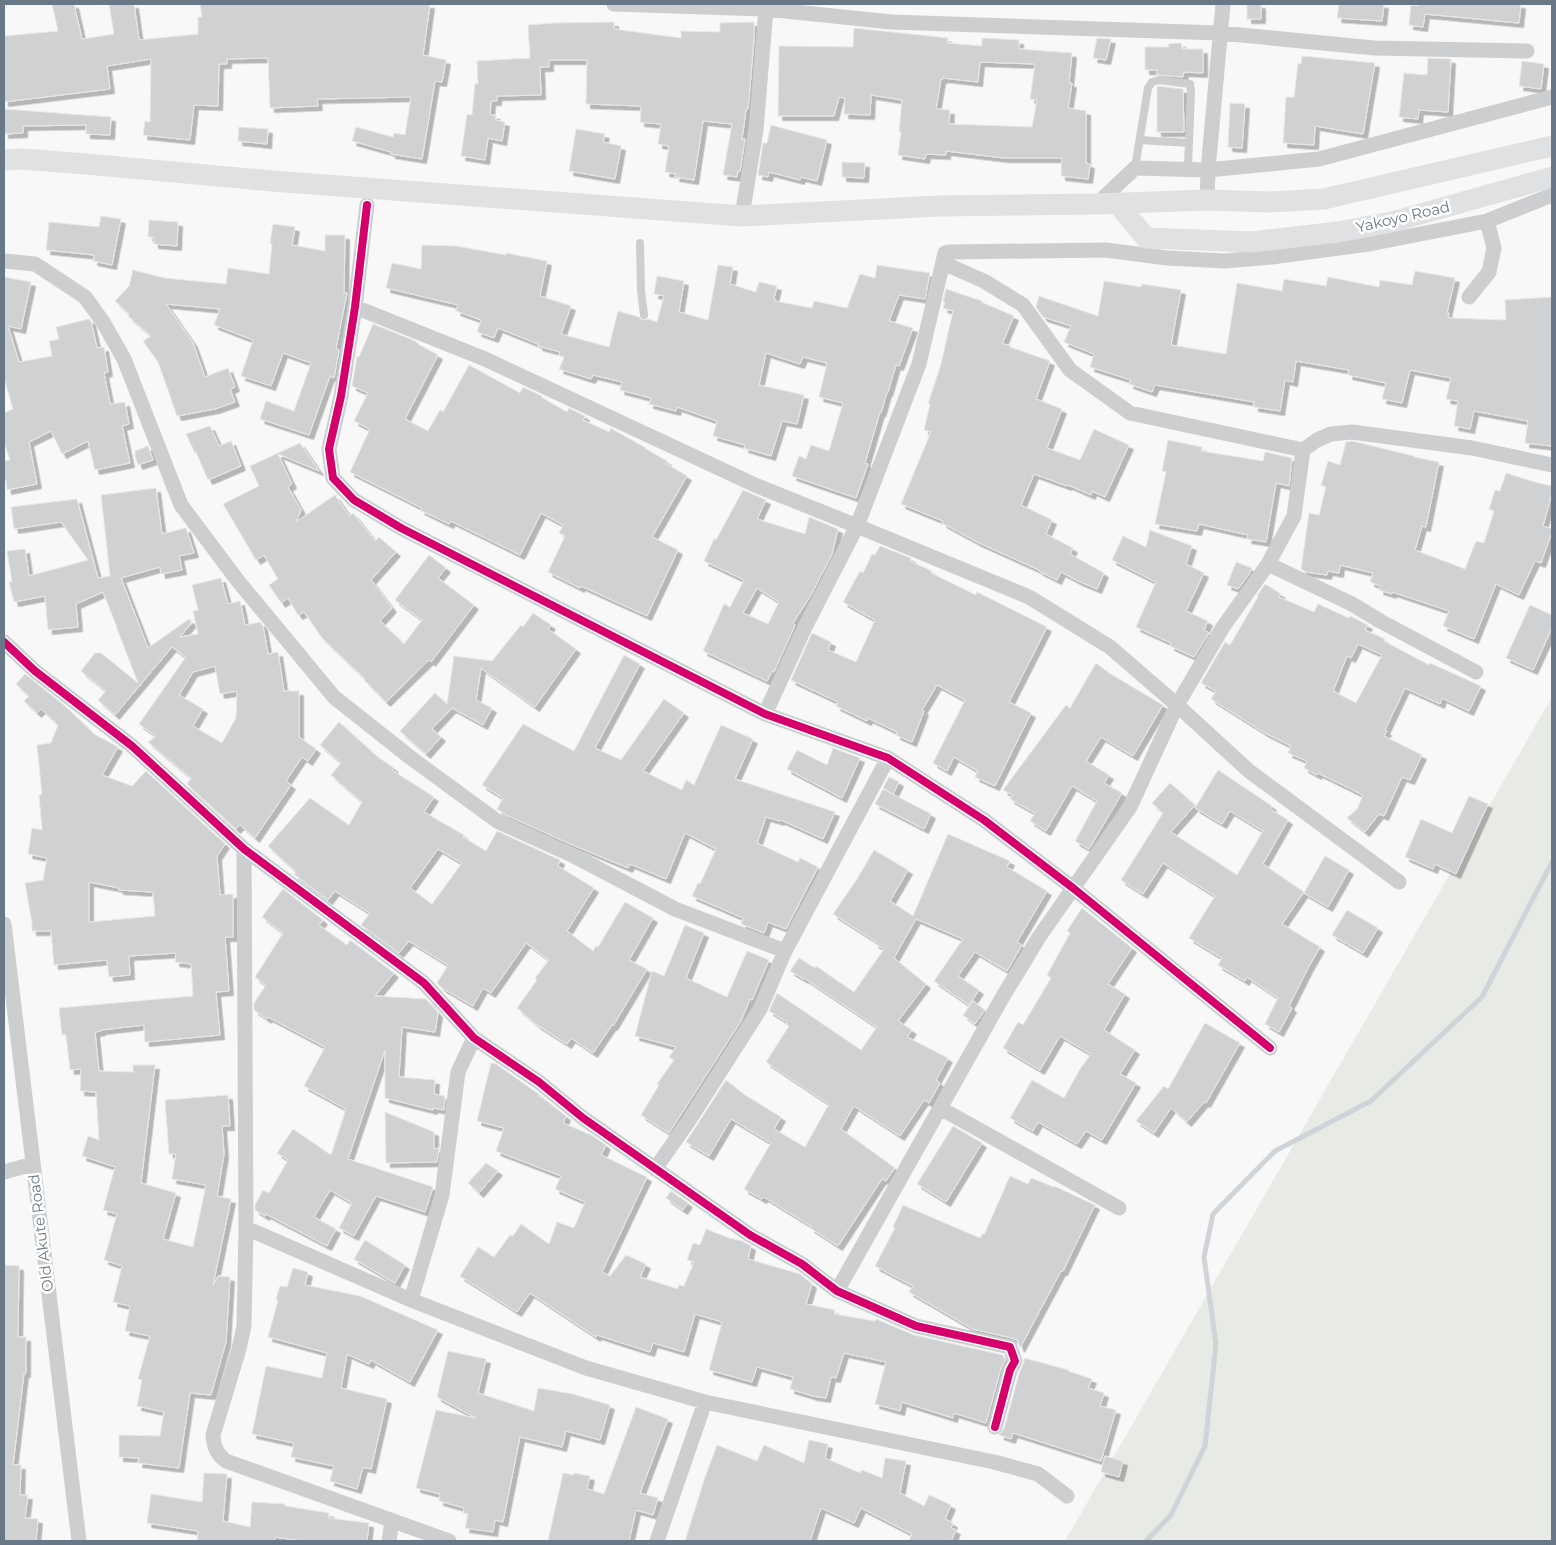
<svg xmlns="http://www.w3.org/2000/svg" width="1556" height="1545" font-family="Montserrat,sans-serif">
	<defs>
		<filter id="shadow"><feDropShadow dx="4.5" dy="4.5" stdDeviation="0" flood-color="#0004"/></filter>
	</defs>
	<rect width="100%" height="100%" fill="#f8f8f8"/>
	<!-- green -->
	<path fill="#e7eae5" d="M1552 697V1541H1065Z"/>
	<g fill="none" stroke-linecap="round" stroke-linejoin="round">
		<!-- stream -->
		<path stroke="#ced4d8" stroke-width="5" d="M1146 1541 1171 1515 1205 1446 1216 1344 1204 1257 1213 1214 1275 1151 1371 1101 1482 997 1552 862"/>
	</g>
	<!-- building -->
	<path fill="#cfd1d2" stroke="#e8e8e8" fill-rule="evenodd" filter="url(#shadow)" d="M52 4H74L82 39 114 34 109 4H134L139 40 198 34V17H202L200 4H430L423 55 446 60 442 82 435 81 422 159 391 154V152L352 141 356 127 393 137 394 133 405 135 411 97 317 99 318 106 270 108 268 58 227 59V64H219L218 106 194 105 190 140 143 135 145 121 150 122 151 59 107 66 110 89 4 102V36L58 31Z
		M1247 4H1261V19H1247Z
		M1339 4H1384L1382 21 1337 18Z
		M1418 4H1521L1519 23 1425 14 1423 27 1409 25 1411 5 1418 6Z
		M614 22V29L681 38V31L720 32V23L754 22V40L748 109H746L742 139H745L740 171H738L737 177 723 175 732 124 703 121 694 180 675 177 676 174 665 172 669 146 658 144 661 124 640 122 641 106 586 104 587 60H549V67H540L541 95 497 96V101H491L490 115H496L495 120 505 122 502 141 488 138 485 160 461 156 467 114 472 115 475 83 478 84 477 61 530 58 528 25 555 23Z
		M854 28 948 38 947 43 982 46V38L1019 40V49L1072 53 1069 83H1072L1068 108 1086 111V163L1090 164 1088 179 1061 176 1062 158H1004L946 151V155L926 154 925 159 898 155 901 132 899 131 902 100 871 95 870 115 844 114 845 98 839 97 834 116H778L779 46 853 47ZM980 62 1035 64 1030 99 1037 100 1032 127 949 124 950 110 936 109 941 79H943V78L978 82Z
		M1097 38 1111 39 1106 60 1093 58Z
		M1181 43 1182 49H1203V73L1184 72 1183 77 1157 75V70H1145V47H1169L1168 44Z
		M1302 56 1375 63 1363 134 1315 126 1314 145 1283 143 1286 97H1294L1298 63 1301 64Z
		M1428 58 1451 59 1448 112 1419 110 1418 119 1399 117 1404 73 1427 75Z
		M1522 61 1544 64 1541 89 1519 86Z
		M1157 86 1183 89 1184 132H1157Z
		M1230 103 1245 104 1242 148 1228 147Z
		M4 109 111 117 110 135 86 134V125L23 126V133L4 134Z
		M771 125 827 140 817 181 801 177 800 180 769 172 768 177 758 175 763 143H767Z
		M239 127 268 129 267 144 238 141Z
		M576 129 605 134 603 142 621 146 615 179 569 171Z
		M842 162 865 163 864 178 842 177Z
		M101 216 121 219 112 265 93 261 94 255 46 250 49 222 99 227Z
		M149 220 178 222 177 246 154 244V237H148Z
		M273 224 295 227 292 245 325 251V235H345L344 293H347L336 348 339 350 334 378 330 376 309 435 260 419 266 401 294 411 311 363 283 353 271 386 241 376 253 340 214 325 220 309 166 304 193 343 205 377 228 368 235 387 230 389 235 402 215 409 177 416 158 362 143 341 151 336 128 316 129 314 115 301 129 286 133 270 165 278 226 284 228 268 269 274 272 244 270 243Z
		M422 245 456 246 506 255V253L547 261 540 296 571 306 561 334 609 347 618 311 639 317 642 320 648 319 657 322 664 296 654 294 657 276 684 281 679 312 708 320 718 265 733 267 730 284 756 292 759 282 777 286 774 298 775 299V301L812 308 814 301 847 308 860 274 875 278 877 265 930 273 925 299 899 295 889 321 913 328 899 366 896 365 888 392H887L881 413 880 412 865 463 868 464 856 498 792 476 799 456 806 459 811 445 829 451 843 403 819 397 827 363 803 357 800 364 766 353 759 385 804 395 797 424 782 421 771 456 744 448 745 445 713 436 717 421 677 407 676 411 649 404 651 398 620 390 622 382 593 375 591 379 559 369 564 357 559 356 560 352 538 346V344L498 328 494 338 477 332 481 320 456 311 458 305 386 288 392 263 421 269Z
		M1415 271 1455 278 1447 313H1449L1448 318 1506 320 1505 300 1552 297V446L1525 443 1528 421 1474 411 1470 429 1454 426 1458 401 1446 399 1451 378 1410 370 1402 403 1382 399 1386 383 1348 375 1349 370 1296 361 1293 382 1285 380 1280 411 1254 407V402L1155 385 1152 392 1129 384 1131 380 1090 367 1094 354 1064 342 1071 326 1043 317 1036 307 1039 296 1098 316 1104 281 1141 287 1142 284 1181 290 1171 345 1226 354 1237 283 1282 291 1284 279 1326 286 1328 277 1379 287 1380 280 1412 285Z
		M4 277 31 282 21 329 8 326 19 362 52 356 49 341 59 339 56 327 89 319 91 321 97 348 104 347 108 372 104 373 110 404 125 402 129 424 122 426 130 463 95 470 88 441 62 454 51 431 29 442 37 484 7 490 6 480H4V461L10 460 4 442V413L13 409 4 378Z
		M946 289 982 301 981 302 1014 316 1002 344 1010 345V347L1050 361 1036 399 1062 409 1047 448 1080 460 1094 429 1129 445 1105 497 1092 491 1091 495 1068 485 1067 486 1034 474 1021 505 1052 520 1046 534 1073 548 1070 554 1104 573 1097 589 1078 581 1061 572 1057 580 1039 571V570L977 542 942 523 943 521 901 504 931 432 924 430 930 404H928L941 364 953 311 943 308 945 302H943Z
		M373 324 413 340 418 343V344L438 355 405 419 428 431 440 410 443 412 469 365 520 393 523 387 542 396 541 397 567 412 569 408 585 416 583 420 609 432 611 428 612 429 646 448V449L667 461 665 463 687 476 652 537 678 550 647 616 581 586 580 588 548 572 565 536 559 533 563 525 541 513 520 555 451 521 449 524 420 510 422 508 350 472 370 429 354 421 368 393 352 386 357 356 359 357Z
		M210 426 219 446 231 441 241 466 208 480 196 452 195 453 186 434Z
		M1168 440 1202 447 1201 451 1263 461 1265 452 1292 458 1289 486 1276 483 1266 542 1247 539 1248 535 1199 524 1197 531 1155 524 1166 472 1162 471Z
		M1352 441 1414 456V457L1439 462 1426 527 1422 526 1415 550 1465 569 1476 541 1484 543 1494 511 1489 509 1495 490 1500 491 1506 473 1538 483 1552 486V493L1543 526 1552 529V532L1541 563 1535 561 1519 595 1496 584 1474 639 1443 626 1449 611 1392 592V594L1379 590 1380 586 1370 582 1373 573 1340 565 1339 573 1328 571 1327 575 1306 572 1301 569 1309 513 1319 515 1326 487 1321 485 1328 461 1340 465 1346 442Z
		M300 443 319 471 278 454 292 484 288 487 301 510 296 522 335 495 349 516 353 513 375 541 379 537 396 552 371 580 392 608 380 621 404 644 422 620 395 600 429 555 446 568 438 578 474 605 431 662 429 660 386 702 364 680 365 679 322 638 304 612 298 615 288 598 281 603 269 585 278 579 264 555 256 560 223 504 259 486 250 466Z
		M148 446 153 460 138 465 135 456V451Z
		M156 488 162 534 186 528 194 553 179 556 182 570 161 574 160 567 121 578 148 648 189 619 192 622 180 637 198 634 193 611 198 610 192 585 221 578 228 604 240 601 245 625 260 622 263 626 268 654 278 652 284 691H299V737L316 749 308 761 302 757 286 781 291 785 255 838 240 825 236 829 187 784 191 778 148 742 156 736 139 724 186 657 172 647 115 715 98 700 106 691 81 671 95 653H101L138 683 116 626 117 625H116L103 592 76 604 78 627 48 630 45 596 14 602 9 582H12L7 551 25 549 29 576 88 560 61 522 14 529 11 507 77 499 98 578 110 576 101 495ZM215 666 220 694 237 691 236 718 222 743 193 726 203 709 179 695 193 672Z
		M743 490 766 500 757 519 805 534 809 517 838 529 832 554 811 595 793 623 795 625 774 672 772 671 767 681 703 651 724 604 730 607 744 580 704 561 714 539 716 540ZM757 588 779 602 768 624 743 613Z
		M1150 530 1192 546 1186 564 1204 573 1186 611 1208 621 1204 630 1209 633 1194 657 1170 646 1171 643 1136 627 1156 582 1112 560 1123 536 1146 547Z
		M880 546 911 558 910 561 932 571 931 573 976 595 977 592 1047 627 1009 702 1031 713 995 786 975 777 978 771 954 757 947 771 933 763 965 700 937 685 922 710 924 711 912 742 896 735 897 732 868 718 867 721 836 706 838 702 791 680 812 633 831 642 828 650 856 662 875 620 843 602 860 571 863 573 872 554 875 555Z
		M1236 562 1252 568 1249 574 1238 589 1227 585Z
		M1265 584 1281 594 1279 597 1314 612 1318 604 1349 618 1350 616 1368 625 1365 630 1385 639 1384 641 1429 665 1430 663 1481 686 1469 711 1442 698 1440 704 1405 688 1385 730 1387 731 1384 736 1422 755 1410 780 1402 777 1384 816 1379 814 1365 832 1347 818 1357 809 1363 795 1318 773 1317 775 1304 768 1307 761 1288 753 1291 746 1265 733 1211 699 1216 691 1201 683 1225 642 1230 645 1258 597 1257 596ZM1358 644 1382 655 1356 703 1333 691 1347 656 1351 658Z
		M1530 605 1552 615V628L1533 670 1506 658Z
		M533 613 551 625 548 629 576 649 535 707 481 668 476 700 492 708 483 725 452 708 432 729 441 737 426 754 400 731 435 693 447 704 454 656 492 661 521 625 523 627Z
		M624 655 640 664 595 748 621 760 664 699 684 713 643 771 682 790 686 780 694 785 721 725 753 739 735 779 835 812 823 839 781 820 780 821 766 817 757 843 798 862 800 858 818 867 786 929 768 922 764 933 741 924 743 918 692 896 698 883 700 884 716 849 685 833 666 879 630 864 628 868 568 843 506 815 497 809 503 798 482 785 523 724 574 751Z
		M1096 663 1109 673 1163 705 1133 756 1101 737 1086 761 1109 775 1104 783 1122 793 1089 849 1075 841 1097 801 1072 786 1046 831 1030 821 1035 813 1010 799 1013 795 1003 790 1066 705 1070 708Z
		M25 674 65 706 94 734 118 747 102 775 132 786 146 771 225 844 217 856 220 895 233 894V937H225L229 991 216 992 220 1035 145 1042 144 1025 101 1030V1031L95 1032 99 1071 133 1072V1065H155L141 1183 176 1193 163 1239 193 1247 206 1185 172 1179 176 1154H169L165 1100 228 1095 230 1126H222L224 1154 217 1196 231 1199 213 1285 218 1276 230 1277 226 1342 211 1395 190 1393 179 1468 138 1463 139 1458 119 1457V1435L160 1436 164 1412 137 1406 142 1380 138 1379 150 1336 125 1331 130 1306 113 1302 122 1266 104 1260 117 1214 103 1210 115 1167 82 1156 88 1136 99 1140 96 1092 80 1091 81 1069 70 1070 66 1035H62L59 1008 193 996 191 964 175 962 176 953 129 956 130 975 109 977 107 960 54 965 51 931H32V923L25 883 43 880 47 858 28 854 32 828 42 830 39 795H42L37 745 51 743 58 725 41 709 37 713 24 701 29 696 16 684ZM89 882 119 888V890L153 892 155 916 89 922Z
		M339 722 381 760V759L394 768 392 770 434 797 424 812 464 835 463 837 486 851 497 831 560 860 558 866 594 888 567 931 593 951 596 946 598 947 625 902 653 918 629 960 647 969 613 1026 612 1025 593 1053 571 1038 567 1044 537 1025 517 1008 537 980 535 978 549 960 526 943 491 993 483 988 473 1006 442 988 437 983 448 965 409 941 399 953 361 925 370 913 335 891 328 900 294 874 296 872 268 846 310 798 349 825 362 802 331 775 341 763 320 745ZM438 849 462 863 432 904 410 888Z
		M833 748 860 758 842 798 787 769 797 750 827 765Z
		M1218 770 1272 806 1270 809 1288 820 1263 864 1304 892 1282 924 1320 947 1308 968 1289 1006 1292 1008 1279 1032 1265 1024 1278 998 1247 977 1245 981 1218 965 1222 958 1189 938 1215 896 1163 863 1143 894 1121 880 1163 813 1152 803 1170 783 1195 805 1171 832 1237 875 1263 831 1230 811 1222 824 1195 808Z
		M889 777 899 782 893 794 883 788Z
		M883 789 931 814 924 829 875 804Z
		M1469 796 1488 804 1456 874 1435 864 1433 869 1405 857 1421 819 1452 833Z
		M948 834 1010 861 1007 867 1047 891 1017 942 1022 945 1007 971 975 952 958 976 979 990 969 1005 934 981 963 939 916 919 894 958 926 984 898 1021 912 1030 907 1037 948 1058 936 1080 940 1083 929 1103 924 1100 900 1136 854 1106 841 1129 895 1168 886 1181 882 1179 838 1246 810 1228 811 1226 764 1197 762 1199 744 1189 771 1143 731 1119 709 1156 686 1142 726 1080 745 1095 781 1117 774 1129 805 1147 829 1104 766 1062 789 1026 786 1024 787 1022 769 1011 777 993 861 1050 877 1027 804 978V979L790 971 799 958 815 968 816 966 854 992 884 949 874 943 875 941 833 914 857 879 874 850 908 870 890 901 913 916Z
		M1325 856 1349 870 1328 907 1304 893Z
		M283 889 323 920 319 925 347 945 350 940 394 973 375 996 426 999 438 1013 435 1032 402 1027 399 1077 435 1080 434 1094 445 1096 444 1110 433 1108V1110L385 1098V1050L348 1159 433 1187 425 1212 376 1196 354 1236 339 1228 352 1203 330 1190 314 1217 336 1229 327 1246 266 1214 265 1216 255 1210V1205L263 1190 269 1193 288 1160 277 1153 293 1129 331 1155 346 1109 304 1086 325 1047 268 1017 267 1019 254 1010V1003L266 985 255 977 283 933 262 917Z
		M1082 908 1132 948 1108 984 1125 994 1104 1030 1135 1050 1120 1074 1136 1083 1102 1140 1086 1131 1077 1144 1038 1122 1033 1131 1010 1118 1032 1080 1064 1098 1080 1069 1091 1054 1060 1036 1040 1070 1003 1048 1018 1022 1023 1025 1051 978 1047 975 1070 933 1067 931Z
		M1347 910 1378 928 1363 953 1332 935Z
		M685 925 704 933 686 978 727 997 747 951 769 960 752 1000 750 999 741 1021 669 1133 641 1115 659 1085 657 1084 674 1060 669 1057 676 1047 635 1036 652 971 664 976Z
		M973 1001 985 1010 975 1024 963 1015Z
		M1205 1023 1240 1043 1206 1103 1204 1102 1187 1122 1171 1108 1154 1133 1136 1121 1164 1086 1168 1089Z
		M491 1063 496 1064 533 1090 539 1094 538 1096 543 1098 566 1116 563 1123 591 1135 606 1145 601 1155 647 1177 602 1272 610 1276 626 1255 646 1264 640 1277 678 1289 679 1285 684 1286 694 1262 687 1260 693 1243 700 1245 706 1229 729 1238 742 1241 751 1246 748 1259 800 1274 812 1284 806 1304 835 1310 834 1314 875 1321 876 1319 914 1335 1003 1355 1005 1360 1001 1368 986 1423 954 1413 953 1418 902 1402 900 1411 875 1404 886 1362 844 1353 836 1378 831 1377 826 1398 813 1396 790 1389 793 1377 757 1367 752 1382 709 1370 722 1322 695 1314 684 1352 653 1343 650 1352 597 1335 596 1337 530 1293 517 1312 460 1276 478 1247 494 1257 510 1235 513 1236 521 1224 549 1244 557 1222 574 1228 585 1202 555 1189 561 1176 496 1151 504 1128 477 1121Z
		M385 1112 434 1132V1149L439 1148 437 1162 386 1163Z
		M953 1126 982 1143 946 1202 917 1184Z
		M486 1163 498 1171 479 1193 468 1183Z
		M1010 1176 1028 1184 1031 1178 1054 1187V1186L1095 1205 1063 1271H1061L1020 1348 1017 1340 1012 1338 973 1329 909 1292 913 1286 875 1266 895 1228 893 1227 903 1205 980 1238 983 1233 984 1235Z
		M671 1191 688 1203 683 1210 666 1198Z
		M365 1240 405 1265 395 1283 354 1259Z
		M4 1265 19 1266 18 1337H26V1373H24L13 1465H21L20 1495H28L25 1518 38 1519 36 1541H4Z
		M293 1268 308 1272 305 1285 360 1296 438 1330 410 1382 371 1360 369 1364 347 1354 341 1388 387 1399 371 1469 363 1467 357 1489 330 1481 334 1466 291 1457 294 1443 252 1434 266 1366 322 1378 327 1353 268 1337 278 1300 276 1299 280 1286 287 1287Z
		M448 1351 486 1359 478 1393 534 1411 538 1388 573 1394 610 1405 600 1440 566 1431 562 1447 520 1437 503 1522 495 1520 493 1532 465 1528 468 1514 463 1513 464 1508 439 1501 440 1494 416 1488 436 1410 476 1418 437 1397Z
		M1024 1358 1069 1370 1068 1371 1092 1379 1088 1388 1104 1393 1100 1406 1116 1410 1101 1461 1013 1433 1011 1439 999 1435 1004 1429 1019 1374 1024 1362Z
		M636 1407 668 1419 640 1493 658 1498 653 1515 636 1510 629 1541H548L563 1473 574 1475V1473L590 1476 587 1489 604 1494Z
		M809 1440 828 1444 825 1458 860 1473 862 1470 882 1478 885 1458 906 1461 900 1493 924 1506 929 1495 951 1505 945 1519 953 1523 951 1528 956 1530 951 1541H909L912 1534 861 1508 854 1523 821 1508 810 1541H685L705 1477 717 1445 757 1461 764 1445 804 1463Z
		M1105 1456 1123 1461 1119 1477 1101 1472Z
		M204 1473 227 1474 223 1521 250 1527 252 1502 285 1504V1506L329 1513 328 1518 369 1523 367 1541H303L275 1537 274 1541H197L198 1531 147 1523 151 1494 202 1502Z"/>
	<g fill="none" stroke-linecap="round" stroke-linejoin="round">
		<!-- service -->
		<path stroke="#cdcecf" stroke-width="8" d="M1140 140 1189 143
			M1135 168 1148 88 1152 82 1159 80 1190 84 1191 91 1188 168
			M640 243 641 291 644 315"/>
		<!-- minor -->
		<path stroke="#cdcecf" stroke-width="15" d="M614 4 766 9 891 22 1220 33 1374 48 1527 51
			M1207 200 1208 170 1223 4
			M1097 204 1135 168 1208 170 1319 159 1552 97
			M367 205 355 307 341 396 329 449 333 478 354 500 401 528 765 714 888 758 984 820 1073 888 1270 1048
			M742 216 756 130 766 9
			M4 261 35 264 85 297 103 322 124 359 181 505 238 581 334 697 411 758 497 821 574 856 675 909 785 951
			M943 263 984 281 1023 305 1070 370 1130 413 1303 450 1317 440 1331 434 1352 432 1472 448 1552 465
			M1469 297 1489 272 1494 248 1487 221
			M355 307 485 359 755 485 857 526 1029 597 1110 647 1177 705 1249 771 1399 882
			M1268 564 1352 604 1380 621 1476 672
			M4 642 35 671 132 746 244 849 424 983 474 1038 539 1082 583 1118 750 1235 802 1264 837 1291 916 1326 1010 1347 1015 1361 1010 1370 995 1427
			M765 714 805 627 857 526 919 364 945 253 949 252 1106 250 1167 258 1225 261 1272 257 1369 244 1487 221 1552 195
			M244 849 246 1228 411 1300 586 1368 705 1402 994 1462 1038 1474 1067 1496
			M4 924 79 1541
			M940 1108 1119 1208
			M655 1169 688 1122 760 1009 785 951 888 758
			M4 1172 33 1164
			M246 1228 244 1326 239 1349 213 1435C214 1447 216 1453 226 1461L449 1541
			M837 1291 1002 998 1039 937 1130 807 1177 705 1223 627 1268 564 1294 516 1303 450
			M411 1300 442 1195 458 1072 474 1038
			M389 1541 392 1521
			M657 1541 705 1402"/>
		<!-- secondary -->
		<path stroke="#e0e1e2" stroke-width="21" d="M4 160 22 159 86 164 272 181 742 216 939 206 1097 204 1207 200 1269 202 1324 199 1552 146
			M1118 204 1146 238 1251 242 1338 232 1392 222 1552 177"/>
		<defs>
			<path id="cycleway" d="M367 205 355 307 341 396 329 449 333 478 354 500 401 528 765 714 888 758 984 820 1073 888 1270 1048
				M4 642 35 671 132 746 244 849 424 983 474 1038 539 1082 583 1118 750 1235 802 1264 837 1291 916 1326 1010 1347 1015 1361 1010 1370 995 1427"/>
		</defs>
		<!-- cycleway casing -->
		<use href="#cycleway" stroke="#fff" stroke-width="11"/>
		<!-- cycleway -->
		<use href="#cycleway" stroke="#d6006c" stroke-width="8"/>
	</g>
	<g text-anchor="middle" stroke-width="5" stroke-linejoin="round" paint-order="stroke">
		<!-- street labels -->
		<g font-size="15" fill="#697887" stroke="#fff">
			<text transform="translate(1403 217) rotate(-13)" y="5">Yakoyo Road</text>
			<text transform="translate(41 1233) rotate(-97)" y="5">Old Akute Road</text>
		</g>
	</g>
	<!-- border -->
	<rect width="1556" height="1545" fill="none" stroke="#697887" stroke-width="10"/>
</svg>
